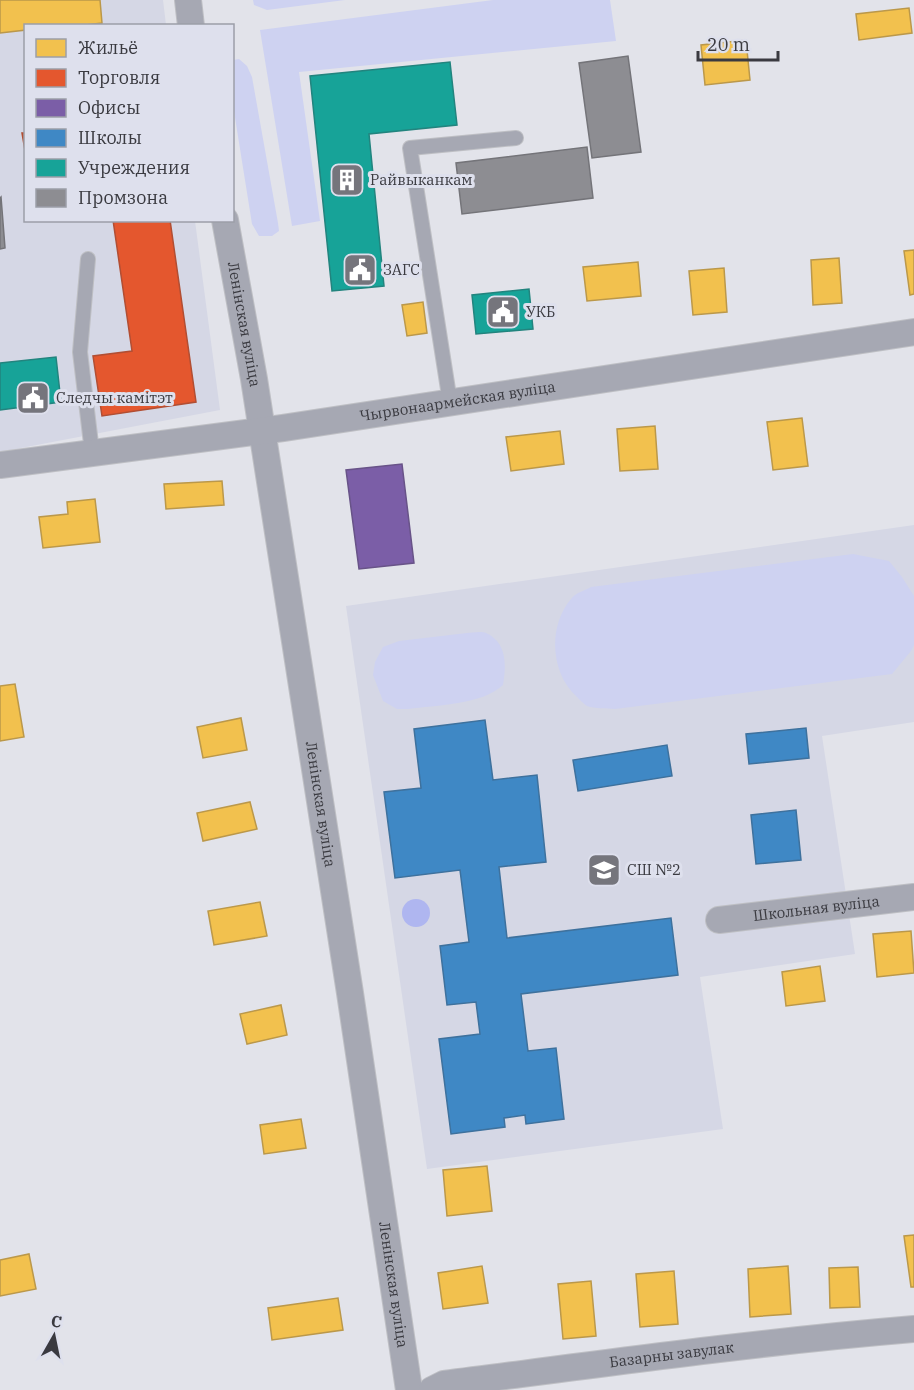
<svg xmlns="http://www.w3.org/2000/svg" width="914" height="1390" font-family="'IBM Plex Serif',serif">
	<rect width="100%" height="100%" fill="#e2e3ea"/>
	<!-- built -->
	<path fill="#d5d7e5" d="M0 0H163L166 25 26 26V220L195 221 220 410 0 452Z
		M914 525V722L822 736 855 954 700 977 723 1129 427 1169 346 606Z"/>
	<!-- green -->
	<path fill="#ced2f1" d="M253 0H345L267 10 254 5Z
		M493 0H610L616 41 299 72 320 221 292 226 260 30Z
		M239 59 247 66 252 77 278 223 279 231 272 236H259L252 224 233 105V60Z
		M853 554 889 561 902 577 914 596V645L911 651 892 674 615 709C607 708 595 709 587 706 584 704 580 700 577 697 550 673 548 626 571 599 575 593 584 591 591 587Z
		M467 633C472 633 481 631 486 633 508 643 506 667 503 685 482 705 436 705 408 709H397L383 701 373 675 375 662 383 647 399 641Z"/>
	<!-- water -->
	<path fill="#afb6f0" d="M402 913a14 14 0 1 1 28 0a14 14 0 1 1-28 0Z"/>
	<!-- homes -->
	<path fill="#f2c14e" stroke="#bb984a" stroke-width="1.5" d="M0 0H100L102 23 77 26H26V30L0 33Z
		M909 8 912 33 859 40 856 14Z
		M746 40 750 80 705 85 701 45Z
		M914 250V294L910 295 904 251Z
		M839 258 842 303 813 305 811 260Z
		M638 262 641 296 587 301 583 267Z
		M724 268 727 312 693 315 689 271Z
		M423 302 427 333 407 336 402 305Z
		M802 418 808 466 773 470 767 422Z
		M655 426 658 469 620 471 617 429Z
		M560 431 564 464 511 471 506 437Z
		M222 481 224 505 166 509 164 484Z
		M95 499 100 542 43 548 39 517 68 514 67 502Z
		M15 684 24 737 0 741V686Z
		M241 718 247 750 203 758 197 727Z
		M250 802 257 829 203 841 197 813Z
		M260 902 267 936 214 945 208 911Z
		M911 931 914 973 877 977 873 934Z
		M820 966 825 1001 786 1006 782 972Z
		M281 1005 287 1035 247 1044 240 1014Z
		M301 1119 306 1148 264 1154 260 1125Z
		M487 1166 492 1211 447 1216 443 1170Z
		M914 1235V1287H911L904 1236Z
		M29 1254 36 1289 0 1296V1260Z
		M482 1266 488 1303 443 1309 438 1273Z
		M788 1266 791 1314 750 1317 748 1269Z
		M858 1267 860 1307 830 1308 829 1268Z
		M674 1271 678 1324 640 1327 636 1274Z
		M591 1281 596 1336 563 1339 558 1284Z
		M338 1298 343 1330 272 1340 268 1308Z"/>
	<!-- shops -->
	<path fill="#e4572e" stroke="#b14e33" stroke-width="1.5" d="M22 133H26V156Z
		M113 220H170L196 402 102 416 93 356 132 351Z"/>
	<!-- offices -->
	<path fill="#7b5ea7" stroke="#685388" stroke-width="1.5" d="M402 464 414 563 359 569 346 470Z"/>
	<!-- schools -->
	<path fill="#3f88c5" stroke="#3e719d" stroke-width="1.5" d="M485 720 493 780 537 775 546 862 499 867 507 938 671 918 678 975 521 994 528 1051 556 1048 564 1119 526 1124 525 1115 504 1118 505 1127 451 1134 439 1039 480 1034 476 1002 447 1005 440 946 469 942 460 870 395 878 384 792 421 788 414 729Z
		M806 728 809 758 749 764 746 734Z
		M667 745 672 776 578 791 573 760Z
		M796 810 801 860 756 864 751 815Z"/>
	<!-- public -->
	<path fill="#17a398" stroke="#22847e" stroke-width="1.5" d="M450 62 457 125 369 134 384 286 332 291 310 76Z
		M529 289 533 329 476 334 472 295Z
		M56 357 61 402 0 410V363Z"/>
	<!-- industry -->
	<path fill="#8d8d92" stroke="#747479" stroke-width="1.5" d="M628 56 641 152 592 158 579 63Z
		M587 147 593 198 462 214 456 163Z
		M1 197 5 248 0 249V198Z"/>
	<g fill="none" stroke-linecap="round" stroke-linejoin="round">
		<defs>
			<path id="lane" d="M88 259 80 352 92 452
				M450 402 410 148 516 138"/>
			<g id="street">
				<path d="M188 0 191 26"/>
				<path id="s1" d="M225 220 254 379 350 993 409 1390"/>
				<path id="s2" d="M0 465 283 428 914 332"/>
				<path id="s3" d="M719 920 914 897"/>
				<path id="s4" d="M432 1390 444 1384C600 1364 757 1342 914 1329"/>
			</g>
		</defs>
		<!-- lane casing -->
		<use href="#lane" stroke="#bebfc4" stroke-width="16"/>
		<!-- street casing -->
		<use href="#street" stroke="#bebfc4" stroke-width="28"/>
		<!-- lane -->
		<use href="#lane" stroke="#a6a8b3" stroke-width="14"/>
		<!-- street -->
		<use href="#street" stroke="#a6a8b3" stroke-width="26"/>
	</g>
	<!-- icons -->
	<defs>
		<symbol id="building-square" viewBox="-11 -11 22 22"><rect x="-9" y="-9" width="18" height="18" rx="4" fill="#75757c" stroke="#dee0ed"/><path d="M-4-6H4V6H1V3H-1V6H-4ZM-2.5-4.3h1.7v1.8h-1.7ZM.8-4.3h1.7v1.8H.8ZM-2.5-1h1.7V.8h-1.7ZM.8-1h1.7V.8H.8Z" fill="#fff"/></symbol>
		<symbol id="civic-square" viewBox="-11 -11 22 22"><rect x="-9" y="-9" width="18" height="18" rx="4" fill="#75757c" stroke="#dee0ed"/><path d="M-.6-6.5H3V-4.5H.6V-3L4-1V1h2V6H-6V1h2V-1L-.6-3ZM-1.2 2.5V6h2.4V2.5Z" fill="#fff"/></symbol>
		<symbol id="school-square" viewBox="-11 -11 22 22"><rect x="-9" y="-9" width="18" height="18" rx="4" fill="#75757c" stroke="#dee0ed"/><path d="M0-5L7-2L0 1L-7-2ZM-4 1L0 2.5L4 1V4Q0 6-4 4Z" fill="#fff"/></symbol>
	</defs>
	<g fill-rule="evenodd">
		<use href="#building-square" x="328" y="161" width="38" height="38"/>
		<use href="#civic-square" x="341" y="251" width="38" height="38"/>
		<use href="#civic-square" x="484" y="293" width="38" height="38"/>
		<use href="#civic-square" x="14" y="379" width="38" height="38"/>
		<use href="#school-square" x="585" y="851" width="38" height="38"/>
	</g>
	<g text-anchor="middle" stroke-width="6" stroke-linejoin="round" paint-order="stroke">
		<!-- poi labels -->
		<g font-size="15" fill="#3a3a40" stroke="#dee0ed" text-anchor="start">
			<text x="370" y="185">Райвыканкам</text>
			<text x="383" y="275">ЗАГС</text>
			<text x="526" y="317">УКБ</text>
			<text x="56" y="403">Следчы камітэт</text>
			<text x="627" y="875">СШ №2</text>
		</g>
		<!-- street labels -->
		<g font-size="15" fill="#3a3a40" stroke="#dee0ed">
			<text dy="5" stroke="none"><textPath href="#s1" startOffset="106">Ленінская вуліца</textPath></text>
			<text dy="5" stroke="none"><textPath href="#s2" startOffset="462">Чырвонаармейская вуліца</textPath></text>
			<text dy="5" stroke="none"><textPath href="#s1" startOffset="592">Ленінская вуліца</textPath></text>
			<text dy="5" stroke="none"><textPath href="#s3" startOffset="98">Школьная вуліца</textPath></text>
			<text dy="5" stroke="none"><textPath href="#s1" startOffset="1078">Ленінская вуліца</textPath></text>
			<text dy="5" stroke="none"><textPath href="#s4" startOffset="243">Базарны завулак</textPath></text>
		</g>
	</g>
	<!-- legend -->
	<rect x="24" y="24" width="210" height="198" fill="#dee0ed" stroke="#9c9ea8" stroke-width="1.5"/>
	<rect x="36" y="39" width="30" height="18" fill="#f2c14e" stroke="#9c9ea8" stroke-width="1.5"/>
	<text x="78" y="54" font-size="18" fill="#3a3a40">Жильё</text>
	<rect x="36" y="69" width="30" height="18" fill="#e4572e" stroke="#9c9ea8" stroke-width="1.5"/>
	<text x="78" y="84" font-size="18" fill="#3a3a40">Торговля</text>
	<rect x="36" y="99" width="30" height="18" fill="#7b5ea7" stroke="#9c9ea8" stroke-width="1.5"/>
	<text x="78" y="114" font-size="18" fill="#3a3a40">Офисы</text>
	<rect x="36" y="129" width="30" height="18" fill="#3f88c5" stroke="#9c9ea8" stroke-width="1.5"/>
	<text x="78" y="144" font-size="18" fill="#3a3a40">Школы</text>
	<rect x="36" y="159" width="30" height="18" fill="#17a398" stroke="#9c9ea8" stroke-width="1.5"/>
	<text x="78" y="174" font-size="18" fill="#3a3a40">Учреждения</text>
	<rect x="36" y="189" width="30" height="18" fill="#8d8d92" stroke="#9c9ea8" stroke-width="1.5"/>
	<text x="78" y="204" font-size="18" fill="#3a3a40">Промзона</text>
	<!-- north arrow -->
	<g transform="translate(54 1336) rotate(9)" stroke="#dee0ed" stroke-width="4.5" paint-order="stroke">
	<path d="M0-4.5L10 22L0 15L-10 22Z" fill="#3a3a40"/>
	<text y="-9" font-size="16" font-weight="bold" text-anchor="middle" fill="#3a3a40">С</text>
	</g>
	<!-- scale -->
	<path d="M698 51v9h80v-9" fill="none" stroke="#3a3a40" stroke-width="3"/>
	<text x="707" y="51" font-size="18" fill="#3a3a40" stroke="#dee0ed" stroke-width="4.5" paint-order="stroke">20 m</text>
</svg>
